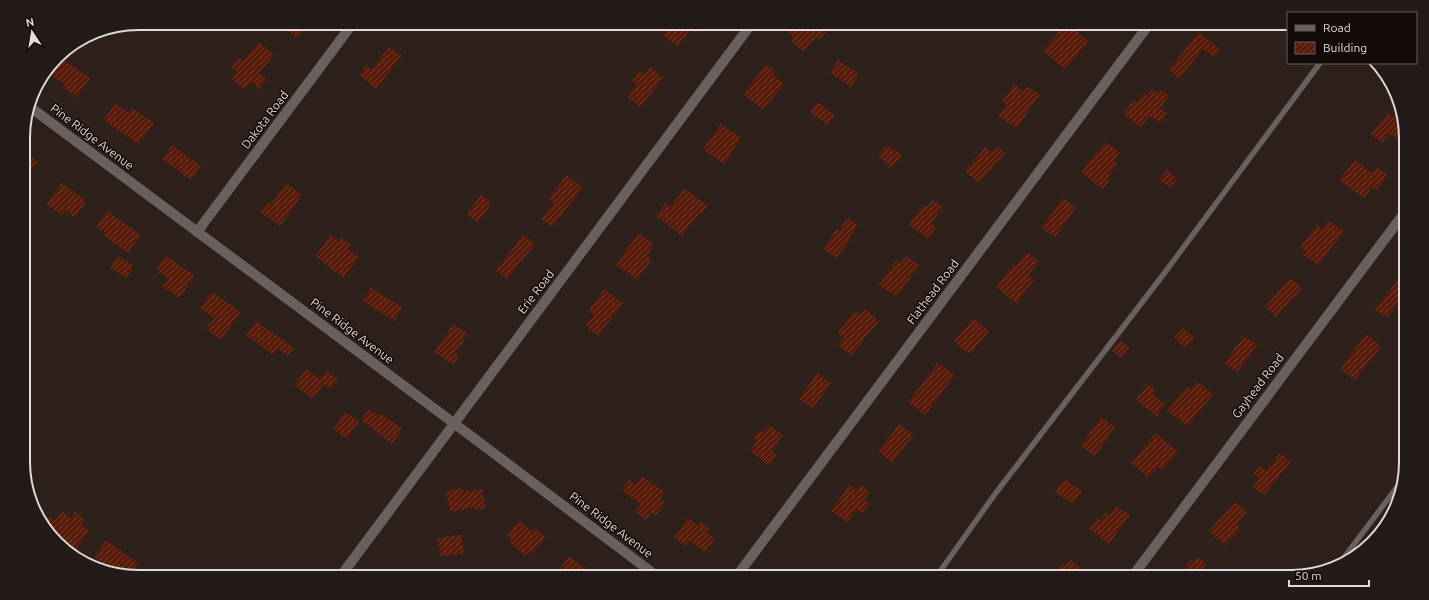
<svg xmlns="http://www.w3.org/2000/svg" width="1429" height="600" font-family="Ubuntu,sans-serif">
	<defs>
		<pattern id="building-hatch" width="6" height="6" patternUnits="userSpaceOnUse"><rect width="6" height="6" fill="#591c0a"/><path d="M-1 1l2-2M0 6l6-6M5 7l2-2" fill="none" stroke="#713c2d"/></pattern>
	</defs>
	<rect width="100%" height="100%" fill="#2e201b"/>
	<!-- building -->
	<path fill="url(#building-hatch)" d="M288 23H308L298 38 284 28Z
		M671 23H704L697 34 690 29 678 46 663 35Z
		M795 23H826L821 29 826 32 820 39 816 36 804 52 791 41 794 37 788 32Z
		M1067 23 1089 42 1065 69 1043 51Z
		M1199 32 1220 49 1214 57 1203 49 1179 79 1169 70Z
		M259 42 274 55 259 73 267 79 259 89 251 81 244 90 232 79 237 72 231 67 239 58 243 61Z
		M389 47 402 56 376 89 359 75 366 65 371 70Z
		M62 59 90 78 77 97 63 88 65 85 51 75Z
		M838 60 859 74 851 87 830 73Z
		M766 65 775 71 772 74 784 84 763 110 743 94Z
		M650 67 663 78 640 107 627 97 637 85 632 81 639 71 644 75Z
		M1014 84 1023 91 1027 86 1040 95 1016 128 998 116 1007 104 1002 101Z
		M1152 89 1158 93 1161 90 1169 96 1160 108 1167 113 1160 123 1149 116 1141 127 1123 114 1134 100 1137 102 1144 93 1147 96Z
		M817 102 835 115 827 125 810 112Z
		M115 103 129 113 132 108 154 123 138 144 103 120Z
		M1400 110 1405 123V129L1397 139 1389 134 1382 143 1371 134 1388 113 1393 118Z
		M721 124 741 138 724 164 703 150Z
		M1106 142 1120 153 1114 160 1118 164 1107 178 1110 180 1102 189 1081 172Z
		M172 145 201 166 191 180 162 159Z
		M887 145 894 151 895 149 902 156 891 168 878 155Z
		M997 146 1005 153 979 183 965 171 985 147 991 152Z
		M23 150 38 162 23 180Z
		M1355 160 1372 173 1377 167 1388 175 1376 191 1372 187 1364 198 1339 180Z
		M1167 170 1177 178 1170 188 1159 180Z
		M567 175 583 188 552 227 541 219 554 203 548 199Z
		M62 183 86 201 75 218 65 210 62 215 46 204Z
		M286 183 302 195 280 226 260 212 268 202 271 204Z
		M684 188 708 206 702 214 700 212 682 236 656 216 666 203 671 207Z
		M481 195 492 203 478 222 466 214Z
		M1063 198 1076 207 1055 237 1041 228Z
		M933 200 943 207 931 223 936 227 928 239 909 225 923 205 927 207Z
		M107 211 141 235 128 253 103 235 105 233 96 226Z
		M847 218 858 225 849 239H851L836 258 823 248 837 229 839 231Z
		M1329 220 1344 232 1318 265 1303 255 1306 251 1300 247 1317 225 1322 229Z
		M638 233 654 244 647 256 652 259 638 280 616 265Z
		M331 235 338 241 340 237 351 245 348 249 359 257 343 278 315 256Z
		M523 235 535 244 507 279 496 270Z
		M1027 252 1039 262 1028 275 1034 280 1016 304 996 287 1014 264 1016 266Z
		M118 256 134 266 126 278 110 267Z
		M166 256 195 276 179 298 162 286 168 279 156 270Z
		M906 256 919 265 897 297 879 285 896 261 900 264Z
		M1290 278 1302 288 1276 317 1265 307Z
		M1399 278 1405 283V293L1387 318 1375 310Z
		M371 288 403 308 394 321 363 301Z
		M604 289 623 303 598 336 585 326 594 314 589 310Z
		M212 292 241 312 221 340 206 329 214 318 200 308Z
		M865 309 879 321 851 356 838 345 844 338 838 332 855 311 860 315Z
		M973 318 989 331 970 355 954 342Z
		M256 321 294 348 288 356 278 348 273 355 246 335Z
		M454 324 468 334 455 353 459 356 453 365 434 352Z
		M1183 328 1194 338 1185 348 1174 338Z
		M1366 334 1381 346 1355 380 1340 369Z
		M1244 336 1257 345 1237 372 1224 363Z
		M1120 340 1130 348 1121 358 1112 351Z
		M938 363 955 375 925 415 908 402Z
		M307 369 320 379 327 371 338 379 331 389 324 384 312 399 294 385Z
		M817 373 831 383 813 409 799 399Z
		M1197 381 1213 394 1188 426 1167 411 1187 386 1191 389Z
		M1148 384 1155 389 1152 394 1165 404 1157 416 1136 400Z
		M369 409 378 416 380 413 403 429 392 444 361 420Z
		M345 412 359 421 347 439 333 429Z
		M1101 417 1115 427 1095 456 1081 446Z
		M899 424 914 435 892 463 878 451Z
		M769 425 783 435 772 451 777 455 769 465 750 451 757 441 754 438 759 430 763 433Z
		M1156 433 1178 452 1162 470 1158 467 1148 478 1131 463Z
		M1280 453 1291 462 1264 495 1253 487 1259 478 1253 473 1260 465 1266 471Z
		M642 476 665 492 660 499 665 502 656 516 651 513 646 520 635 512 641 504 621 490 629 480 636 485Z
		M1065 479 1082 491 1073 504 1055 492Z
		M849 485 857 490 860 485 870 492 864 499 870 503 862 513 857 509 847 522 831 511Z
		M463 488 464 492 482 489 486 508 476 510 475 507 450 512 446 491Z
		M1235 502 1247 512 1237 524 1241 528 1225 545 1209 531Z
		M1116 506 1130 515 1109 544 1089 529 1097 518 1100 521 1106 513 1109 516Z
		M62 511 71 518 75 512 85 520 81 525 89 531 75 550 58 537 56 539 47 532 43 522 47 516 55 521Z
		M688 518 699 526 701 522 710 529 707 532 715 538 705 552 689 540 685 546 674 538Z
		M519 520 532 531 535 528 546 537 533 553 529 551 525 556 509 542 511 539 507 535Z
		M461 534 464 553 441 557 437 539Z
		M106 540 138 563 129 575 123 574 111 565 109 568 94 557Z
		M569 556 598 577H554Z
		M1198 557 1206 564 1202 569 1212 577H1179L1191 560 1194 562Z
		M1071 560 1090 577H1051L1063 563 1066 565Z"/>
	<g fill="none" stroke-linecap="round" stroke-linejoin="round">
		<!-- service -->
		<path stroke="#69615f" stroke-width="5.5" d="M1340 563 1403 479
			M936 577 995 494 1163 275 1320 63"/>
		<!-- minor -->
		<path stroke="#69615f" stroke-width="10" d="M197 232 353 23
			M340 577 752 23
			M736 577 1150 23
			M1132 577 1405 212"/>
		<!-- tertiary -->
		<path stroke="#69615f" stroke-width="10" d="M30 107 455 424 658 577"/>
	</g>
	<g text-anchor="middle" stroke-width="3" stroke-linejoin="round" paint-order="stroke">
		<!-- street labels -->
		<g font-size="12" fill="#e3d9d6" stroke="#120b09">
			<text transform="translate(265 120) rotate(-53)" y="4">Dakota Road</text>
			<text transform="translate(92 137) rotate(37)" y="4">Pine Ridge Avenue</text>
			<text transform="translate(536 292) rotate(-53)" y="4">Erie Road</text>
			<text transform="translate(933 292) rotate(-53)" y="4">Flathead Road</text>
			<text transform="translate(352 331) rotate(37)" y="4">Pine Ridge Avenue</text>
			<text transform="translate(1258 386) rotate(-53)" y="4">Gayhead Road</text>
			<text transform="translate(611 525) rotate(37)" y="4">Pine Ridge Avenue</text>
		</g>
	</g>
	<!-- crop -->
	<path d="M0 0H1429V600H0ZM138 30H1291A108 108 0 0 1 1399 138V462A108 108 0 0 1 1291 570H138A108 108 0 0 1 30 462V138A108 108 0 0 1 138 30Z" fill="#231b19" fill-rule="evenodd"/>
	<path fill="none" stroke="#e3d9d6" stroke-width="2" d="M138 30H1291A108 108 0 0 1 1399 138V462A108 108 0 0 1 1291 570H138A108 108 0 0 1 30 462V138A108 108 0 0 1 138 30Z"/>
	<!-- legend -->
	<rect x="1287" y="12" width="130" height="52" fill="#120b09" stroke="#665d5b"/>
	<rect x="1295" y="25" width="20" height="6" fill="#69615f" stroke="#665d5b"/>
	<text x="1323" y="32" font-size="12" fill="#e3d9d6">Road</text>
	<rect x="1295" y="42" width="20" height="12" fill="url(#building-hatch)" stroke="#665d5b"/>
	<text x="1323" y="52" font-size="12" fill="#e3d9d6">Building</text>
	<!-- north arrow -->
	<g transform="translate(32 32) rotate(348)" stroke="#120b09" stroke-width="3" paint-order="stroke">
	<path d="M0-3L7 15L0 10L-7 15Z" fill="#e3d9d6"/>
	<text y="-6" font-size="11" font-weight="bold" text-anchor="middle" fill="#e3d9d6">N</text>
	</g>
	<!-- scale -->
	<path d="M1289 580v6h80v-6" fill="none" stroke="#e3d9d6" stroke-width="2"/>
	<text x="1295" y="580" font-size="12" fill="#e3d9d6" stroke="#120b09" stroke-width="3" paint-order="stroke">50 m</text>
</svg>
